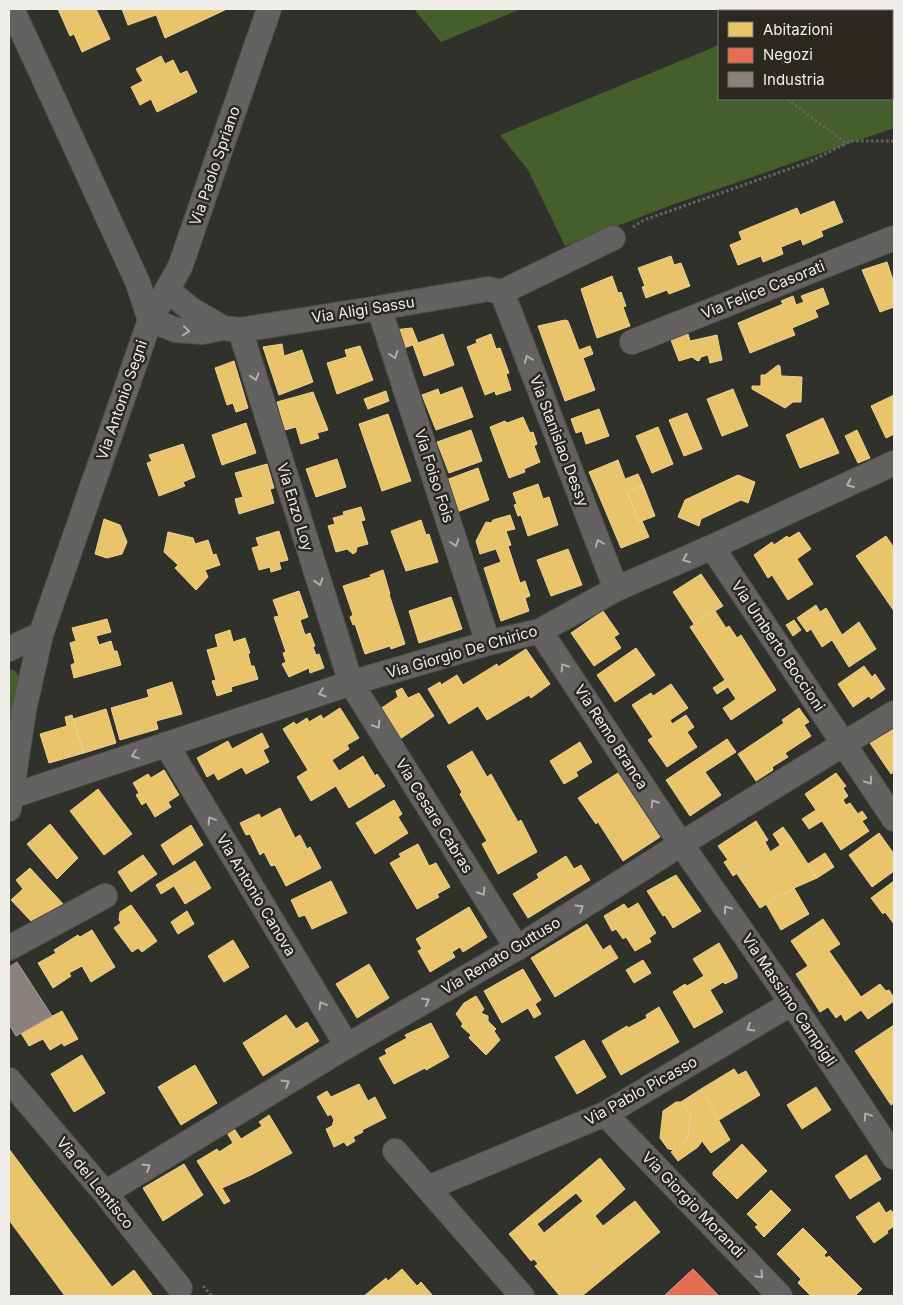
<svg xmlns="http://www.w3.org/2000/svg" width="903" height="1305" font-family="Inter,sans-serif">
	<rect width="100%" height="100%" fill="#31312c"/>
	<!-- education -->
	<path fill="#443339" d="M835 9H894V105L892 99V11H836Z"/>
	<!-- green -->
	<path fill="#445f2b" d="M414 9H521L441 42Z
		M727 9H841L842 11H728Z
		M719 45V99H892V88L894 91V128L677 203 565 246 528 170 500 135Z
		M9 669 15 671 20 677 9 747Z"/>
	<!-- homes -->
	<path fill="#e9c46a" stroke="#ebd190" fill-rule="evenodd" d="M58 9H96L110 39 82 52 74 34 70 36Z
		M122 9H154L156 15 128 25Z
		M154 9H227L165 38Z
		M161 56 165 64 173 60 180 74 187 71 197 92 157 112 151 99 140 105 131 87 143 81 136 69Z
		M834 201 843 222 821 231 823 236 803 245 801 239 781 247 783 254 763 262 761 256 738 265 730 245 742 240 739 232 797 208 800 215Z
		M671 256 674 265 681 263 690 286 669 294 667 290 646 298 642 287 645 286 638 268Z
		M887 262 894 283V307L880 312 862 270Z
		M612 276 618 293 621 292 626 306 623 307 630 326 597 338 581 289Z
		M823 288 829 304 815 310 818 317 792 328 795 335 750 353 738 323 783 304 781 301 793 296 796 305 804 302 801 296Z
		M565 320 568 321 579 350 590 346 593 354 583 358 595 390 565 401 538 326Z
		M412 328 418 343 443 334 454 365 424 376 413 345 400 349 393 330Z
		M491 334 496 349 500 348 509 373 506 374 511 390 496 395 495 391 485 395 467 347 477 343 476 340Z
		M688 334 690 341 717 335 722 360 710 363 708 355 701 357 699 361 696 360 692 357 679 361 671 340Z
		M282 344 284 356 302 350 313 382 279 395 263 347Z
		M360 346 373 380 337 394 327 363 347 357 345 350Z
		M234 361 248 408 236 412 233 403 227 405 215 368Z
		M778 365 780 366 781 376 802 377 801 402H793L785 408 752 389V386H761V375H765Z
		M462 387 473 417 436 430 422 395 438 389 440 395Z
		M733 389 748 426 722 436 707 399Z
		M386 391 389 401 368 409 364 399Z
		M313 392 328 430 317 433 319 438 301 444 296 427 285 430 277 402Z
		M894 395V434L886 438 871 406Z
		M599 409 609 436 586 444 582 431 576 433 571 419Z
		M687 413 702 449 684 456 669 420Z
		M388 414 411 481 382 491 359 424Z
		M523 417 530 433 533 432 537 444 534 446 540 462 524 469 525 472 509 478 490 427 505 421 507 423Z
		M823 418 839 453 800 468 786 435Z
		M246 423 256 453 222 465 212 435Z
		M658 427 673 464 652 473 636 436Z
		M471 430 482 461 449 473 437 442Z
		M857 430 870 458 858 463 845 436Z
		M183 444 195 477 183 482 185 486 159 496 147 463 152 461 149 455Z
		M337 459 346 487 316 497 306 469Z
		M618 460 625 479 638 474 643 485 627 492 639 522 642 521 649 537 621 548 589 472Z
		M267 464 274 488 270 489 274 503 239 514 235 499 243 497 235 473Z
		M478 468 489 500 457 512 446 480Z
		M738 475 755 482 748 503 741 500 701 519 699 526 678 517 685 500Z
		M538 484 543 499 549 497 558 525 528 536 521 515 518 516 514 505 517 504 513 493Z
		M643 485 655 516 639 522 627 492Z
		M361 507 365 520 361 521 368 544 357 547 356 552 353 554 347 549 336 552 328 526 335 524 333 518 344 515 343 512Z
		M510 515 515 529 506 531 511 545 508 546 520 583 525 581 530 596 525 598 529 611 501 621 484 568 501 562 496 549 480 554 476 541 486 522 491 523 493 520Z
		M104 519 120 525 127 542 122 554 107 558 95 554Z
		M421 520 426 535 429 534 438 562 406 571 391 531Z
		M279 531 288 560 279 562 281 569 271 572 270 567 259 570 252 548 259 546 256 538Z
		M168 532 193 538 195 544 208 540 213 555 216 554 220 565 205 570 208 577 196 590 175 568 178 565 164 552Z
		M799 532 811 549 797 559 813 584 788 600 772 575 768 578 754 555 772 542 774 545 787 536 789 538Z
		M886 536 894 548V611L856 556Z
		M568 549 582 585 551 596 537 560Z
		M383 570 390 594H389L405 644 391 649 390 646 365 654 355 624 353 625 350 617 353 615 343 586 371 577 370 575Z
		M701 574 723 606 694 624 673 592Z
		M299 591 308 617 300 620 305 635 310 633 315 646 313 647 316 655 319 654 324 668 310 673 309 668 289 677 282 664 286 662 283 653 286 652 274 617 279 616 273 600Z
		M451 597 462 629 419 643 409 611Z
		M816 605 820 612 826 608 842 635 859 622 876 649 849 667 832 640 822 647 811 629 807 632 797 618Z
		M603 611 619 634 614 637 621 648 594 666 571 633Z
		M715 611 726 628 729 626 737 638 741 635 776 690 731 720 723 708 736 699 728 687 717 694 713 688 725 680 690 627Z
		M107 619 111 632 96 636 99 645 111 641 114 651H117L121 665 74 678 71 665 75 663 70 643 76 641 72 628Z
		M794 620 801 630 793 636 786 625Z
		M230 630 233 642 245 638 250 653 248 654 251 666H254L258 679 231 687 232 691 217 696 212 681 216 680 207 650 218 647 215 635Z
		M636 648 655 675 615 702 597 675Z
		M526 649 550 684 531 698 529 695 487 720 478 706 449 724 428 689 440 682 441 685 457 675 463 685 497 664 498 667Z
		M864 666 872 677 875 674 885 689 871 699 869 696 853 707 838 684Z
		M172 682 182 714 156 721 158 729 120 740 111 708 149 697 147 690Z
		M671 684 688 708 670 720 672 724 686 715 694 727 687 732 697 747 667 767 648 740 653 737 632 705 651 693 653 696Z
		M402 688 408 698 419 693 434 716 400 739 380 709 398 697 396 691Z
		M340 708 359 738 347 745 349 749 332 760 339 771 363 756 375 776 377 774 385 786 349 808 336 786 311 801 297 777 308 770 283 729 294 722 296 725 307 718 309 722 321 715 323 719Z
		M799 708 809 722 804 725 811 736 785 753 788 757 772 767 773 770 756 781 738 754 784 723 782 720Z
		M106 709 116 743 84 753 73 719Z
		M72 715 84 753 49 763 40 734 67 726 65 717Z
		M894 729V772L891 774 870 743Z
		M262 733 269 747 263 750 269 762 246 774 242 767 218 780 214 773 207 777 197 758 228 741 232 749Z
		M727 739 736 752 705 772 721 795 690 816 666 780Z
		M580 742 592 762 576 772 578 776 564 784 550 761Z
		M472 751 487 777 491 774 518 822 521 820 537 852 498 874 482 844 487 841 460 794 462 792 447 766Z
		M164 770 179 795 168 802 171 807 155 817 146 802 142 805 136 795 139 793 133 783 148 774 151 778Z
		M618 773 660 837 623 861 598 822 596 824 578 798Z
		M836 773 846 786 843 788 848 796 843 800 846 805 850 803 858 814 862 811 867 818 862 821 869 831 841 850 822 821 809 829 802 819 816 810 805 794Z
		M98 789 132 834 104 855 70 811Z
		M394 800 402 814 398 817 408 833 375 854 356 823Z
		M280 808 295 838 300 835 307 849 310 847 321 868 286 886 275 865 271 866 264 852 260 855 250 834 246 835 240 823 259 814 261 818Z
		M756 821 768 840 765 842 770 851 733 876 724 862 728 860 718 846Z
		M50 824 78 858 57 879 27 844Z
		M191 825 203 845 173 865 161 845Z
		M783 827 791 838 780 845 773 834Z
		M879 833 894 854V871L872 887 849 855Z
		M791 838 817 878 794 888 760 908 737 874Z
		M418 844 429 866 436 863 450 887 437 894 439 897 417 909 390 863 401 857 399 854Z
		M825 853 834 867 817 878 808 864Z
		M143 855 157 874 131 892 118 872Z
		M566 856 574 869 581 865 590 880 528 918 513 894 539 878 537 874Z
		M195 861 211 888 185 904 174 886 161 894 156 885Z
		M30 868 64 905 32 922 11 900 23 889 16 880Z
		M676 875 701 911 673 928 665 915 663 916 647 891Z
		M331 881 347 913 312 929 305 915 299 917 291 900Z
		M894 881V924L885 912 883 914 871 898Z
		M794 888 809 914 781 930 766 904Z
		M638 903 656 933 649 938 651 942 635 951 626 937 623 939 616 929 612 931 604 916 624 904 628 909Z
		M131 905 157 941 142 952 138 948 132 952 114 928 121 923 119 920 120 912Z
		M469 907 487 937 463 952 460 947 452 952 455 957 430 972 418 951 422 949 416 939Z
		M187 911 194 924 178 934 171 922Z
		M823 919 840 944 829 951 861 997 880 984 886 991 889 990 894 998V1001L868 1019 861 1010 845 1021 841 1014 836 1018 828 1007 820 1012 796 974 808 966 791 941Z
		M587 924 603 950 610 945 618 958 555 997 531 958Z
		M92 930 115 967 91 982 82 966 69 973 71 976 53 988 38 963 56 953 54 950 78 935 80 937Z
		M233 940 249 967 224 982 208 956Z
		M719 943 737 974V978L725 984 723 982 710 990 723 1012 694 1028 673 992 685 984 687 986 704 976 693 959Z
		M643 960 651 973 634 983 626 970Z
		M369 964 389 998 357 1018 336 984Z
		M523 969 541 1000 535 1004 541 1014 534 1018 528 1008 502 1023 484 991Z
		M476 996 484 1009 481 1013 488 1016V1021L496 1029 494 1031 500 1040 486 1055 469 1038 471 1035 461 1026 463 1024 456 1014 464 1003Z
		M659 1007 679 1042 621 1075 602 1041 627 1026 628 1028 647 1018 646 1015Z
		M62 1011 78 1039 64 1046 62 1043 50 1050 43 1039 29 1046 21 1033Z
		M286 1015 296 1029 307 1022 319 1041 263 1076 243 1043Z
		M431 1023 449 1057 426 1070 425 1068 394 1084 379 1058 387 1054 385 1050 407 1038 405 1035Z
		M894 1025V1048L893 1049 894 1051V1103L891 1105 855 1051Z
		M584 1040 606 1077 577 1094 555 1057Z
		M82 1055 105 1093 74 1112 51 1074Z
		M195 1065 217 1103 181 1125 158 1087Z
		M734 1069 738 1075 746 1071 760 1095 719 1120 701 1089Z
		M359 1084 368 1101 375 1097 386 1118 362 1130 363 1132 353 1137 355 1141 347 1146 344 1142 334 1147 326 1129 332 1126 334 1120 331 1114 328 1116 317 1097 327 1091 331 1097Z
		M816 1087 831 1110 802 1129 787 1105Z
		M701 1089 730 1140 711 1153 702 1141 698 1147 678 1161 671 1152 687 1140 691 1115 681 1102Z
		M676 1102H681L691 1115 687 1140 675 1150 668 1149 660 1138 663 1111Z
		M269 1115 292 1153 251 1175 222 1188 230 1201 224 1204 197 1161 217 1149 219 1152 233 1143 226 1131 233 1127 241 1139 262 1126 259 1122Z
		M742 1144 767 1171 737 1199 713 1175V1172Z
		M9 1149 112 1287 134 1270 153 1296H65L9 1220Z
		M866 1155 881 1179 850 1199 835 1176Z
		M600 1158 625 1189 595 1216 603 1226 635 1201 660 1232 582 1296H560L535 1266 538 1264 534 1259 531 1261 509 1234ZM576 1193 583 1201 544 1233 537 1224Z
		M184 1164 203 1195 163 1221 143 1188Z
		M771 1190 791 1210 764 1237 755 1227 758 1225 747 1214Z
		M879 1202 886 1213 891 1210 894 1215V1226L887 1231 888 1233 874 1243 856 1217Z
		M803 1228 827 1252 824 1255 826 1258 829 1256 862 1289 855 1296H811L798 1283 801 1279 777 1254Z
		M402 1269 417 1286 421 1282 433 1296H364L386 1278 388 1281Z"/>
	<!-- shops -->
	<path fill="#e76f51" stroke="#e9957e" d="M693 1269 719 1296H664Z"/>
	<!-- industry -->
	<path fill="#8a817c" stroke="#a8a29c" d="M17 962 52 1016 16 1036 9 1024V967Z"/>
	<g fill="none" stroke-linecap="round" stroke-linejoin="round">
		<defs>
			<path id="street" d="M12 9 138 283 150 320
				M167 290 192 310 223 328
				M502 292 616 589
				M502 292 613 238
				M379 308 488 643
				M150 320 176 330 202 332 223 328 240 330 379 308 488 289 502 292
				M240 330 351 683 517 948
				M632 342 894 238
				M712 547 894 819
				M540 631 681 844 792 1003 894 1157
				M9 649 41 634
				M166 744 347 1046
				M12 796 351 683 488 643 540 631 616 589 712 547 894 463
				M9 809 24 710 41 634 150 320 180 267 269 9
				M9 948 105 896
				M9 1080 105 1193 180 1288
				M605 1114 780 1296
				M395 1151 522 1296
				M428 1188 605 1114 792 1003
				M105 1193 347 1046 517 948 681 844 894 713"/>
		</defs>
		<!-- street casing -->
		<use href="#street" stroke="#4f4e4b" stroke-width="26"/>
		<!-- path -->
		<path stroke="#646361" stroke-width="3" stroke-dasharray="2.5 2.5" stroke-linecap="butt" d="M735 9 737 11
			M787 99 846 143
			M633 227 644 220 809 162 851 141H892L894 143
			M203 1286 212 1296"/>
		<!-- street -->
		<use href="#street" stroke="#636260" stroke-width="24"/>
	</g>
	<!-- one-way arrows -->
	<defs><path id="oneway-chevron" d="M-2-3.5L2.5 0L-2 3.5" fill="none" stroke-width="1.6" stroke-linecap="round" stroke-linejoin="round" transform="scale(1.25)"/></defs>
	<g stroke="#b0afab">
		<use href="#oneway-chevron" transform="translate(186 331) rotate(6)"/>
		<use href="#oneway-chevron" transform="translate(394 355) rotate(72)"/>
		<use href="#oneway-chevron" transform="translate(528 359) rotate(-111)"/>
		<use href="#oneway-chevron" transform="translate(255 377) rotate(73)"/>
		<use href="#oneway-chevron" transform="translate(850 484) rotate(155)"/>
		<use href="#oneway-chevron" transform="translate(455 543) rotate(72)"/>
		<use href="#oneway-chevron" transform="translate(599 543) rotate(-111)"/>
		<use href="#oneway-chevron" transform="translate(686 559) rotate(157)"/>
		<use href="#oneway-chevron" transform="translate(319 582) rotate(73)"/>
		<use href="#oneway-chevron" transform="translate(564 667) rotate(-123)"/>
		<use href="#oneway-chevron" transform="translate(322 693) rotate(162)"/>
		<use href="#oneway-chevron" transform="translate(377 725) rotate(58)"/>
		<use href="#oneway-chevron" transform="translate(135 755) rotate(161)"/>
		<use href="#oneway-chevron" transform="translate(869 781) rotate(56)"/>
		<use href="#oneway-chevron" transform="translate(654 803) rotate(-123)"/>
		<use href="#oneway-chevron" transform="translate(211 820) rotate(-121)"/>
		<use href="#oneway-chevron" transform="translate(482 892) rotate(58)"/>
		<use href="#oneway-chevron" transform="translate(580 908) rotate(-32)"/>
		<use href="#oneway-chevron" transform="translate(727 909) rotate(-125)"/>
		<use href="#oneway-chevron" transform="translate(426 1001) rotate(-30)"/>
		<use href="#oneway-chevron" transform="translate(322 1005) rotate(-121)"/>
		<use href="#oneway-chevron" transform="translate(750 1028) rotate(149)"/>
		<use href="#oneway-chevron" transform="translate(286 1083) rotate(-31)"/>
		<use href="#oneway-chevron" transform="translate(867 1116) rotate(-124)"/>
		<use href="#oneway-chevron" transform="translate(147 1167) rotate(-31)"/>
		<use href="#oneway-chevron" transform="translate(760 1275) rotate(46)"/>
	</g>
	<g text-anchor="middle" stroke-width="5" stroke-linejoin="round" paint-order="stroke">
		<!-- street labels -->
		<g font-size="15" fill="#efeee8" stroke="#2a2820">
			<text transform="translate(215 166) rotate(-71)" y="5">Via Paolo Spriano</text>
			<text transform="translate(763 290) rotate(-22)" y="5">Via Felice Casorati</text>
			<text transform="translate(363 310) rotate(-9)" y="5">Via Aligi Sassu</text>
			<text transform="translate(122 400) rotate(-71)" y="5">Via Antonio Segni</text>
			<text transform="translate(559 441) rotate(69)" y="5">Via Stanislao Dessy</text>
			<text transform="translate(434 476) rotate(72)" y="5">Via Foiso Fois</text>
			<text transform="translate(295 507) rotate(73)" y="5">Via Enzo Loy</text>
			<text transform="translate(778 646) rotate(56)" y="5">Via Umberto Boccioni</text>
			<text transform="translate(462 652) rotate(-16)" y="5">Via Giorgio De Chirico</text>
			<text transform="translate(611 737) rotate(57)" y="5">Via Remo Branca</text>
			<text transform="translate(434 816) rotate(58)" y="5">Via Cesare Cabras</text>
			<text transform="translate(256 895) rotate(59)" y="5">Via Antonio Canova</text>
			<text transform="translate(501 956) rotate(-31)" y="5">Via Renato Guttuso</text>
			<text transform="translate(789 1000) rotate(56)" y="5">Via Massimo Campigli</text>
			<text transform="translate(641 1091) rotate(-29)" y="5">Via Pablo Picasso</text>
			<text transform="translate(95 1183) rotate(51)" y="5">Via del Lentisco</text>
			<text transform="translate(693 1205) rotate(46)" y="5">Via Giorgio Morandi</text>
		</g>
	</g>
	<!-- border -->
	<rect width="903" height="1305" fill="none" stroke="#efeee8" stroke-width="20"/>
	<!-- legend -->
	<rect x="718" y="10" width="175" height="90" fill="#2a2820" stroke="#797770"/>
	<rect x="728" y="22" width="25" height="15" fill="#e9c46a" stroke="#797770"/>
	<text x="763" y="35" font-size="15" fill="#efeee8">Abitazioni</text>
	<rect x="728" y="48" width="25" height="15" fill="#e76f51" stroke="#797770"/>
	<text x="763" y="60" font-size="15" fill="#efeee8">Negozi</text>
	<rect x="728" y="72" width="25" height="15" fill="#8a817c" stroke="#797770"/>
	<text x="763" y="85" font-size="15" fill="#efeee8">Industria</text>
</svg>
